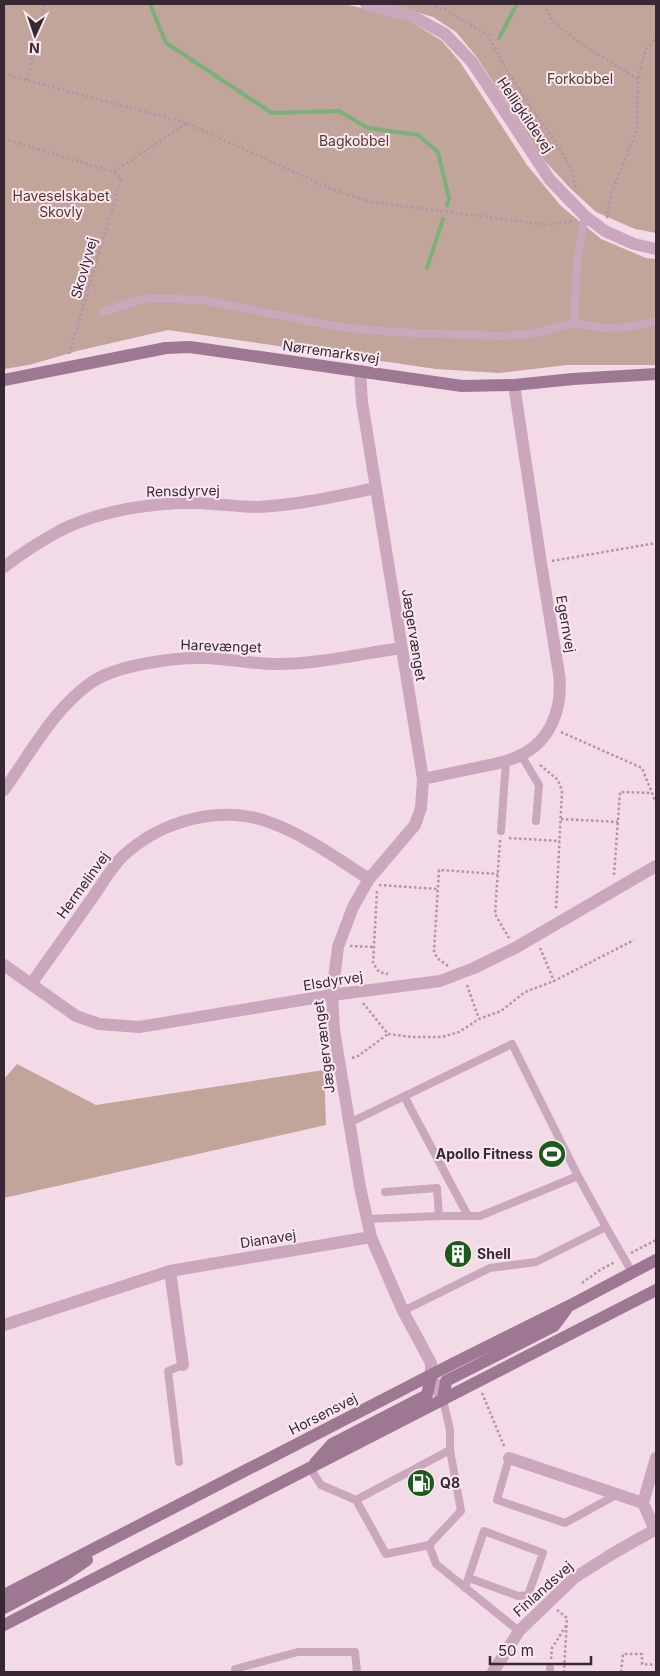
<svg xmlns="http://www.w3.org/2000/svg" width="660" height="1676" font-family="Inter,sans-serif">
	<rect width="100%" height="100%" fill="#f2dbe7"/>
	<!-- green -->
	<path fill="#c1a59b" d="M4 4H344L405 18 442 41 460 62 527 165 561 206 601 239 646 258 656 259V365H567L499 373 436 369 168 330 77 351 29 365 4 369Z
		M389 4H656V233L635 229 596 212 570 188 544 160 476 56 456 32 433 17Z
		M17 1064 96 1105 324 1070 326 1125 4 1198V1079Z"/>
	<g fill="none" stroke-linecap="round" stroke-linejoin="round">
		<!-- stream -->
		<path stroke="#7bb07a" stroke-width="4" d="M150 4 166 43 272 113 339 111 368 128 418 135 438 152 449 199 447 205
			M499 38 517 4
			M427 268 443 219"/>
		<!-- path -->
		<path stroke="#b691a9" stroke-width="2.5" stroke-dasharray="2.5 2.5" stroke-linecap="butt" d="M430 4 445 10 488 35 508 72 532 109 554 139 571 169 576 188
			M544 4 551 19 578 42 638 79
			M445 10 449 4
			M4 74 187 123 331 189 370 202 549 225 572 221
			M27 80 45 4
			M4 139 114 172 121 179 69 354
			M114 172 187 123
			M607 218 611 194 637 130 638 79 646 49 656 38
			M552 561 656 543
			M561 732 642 768 656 803
			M540 765 558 780 562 791 556 910
			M561 819 618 822
			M509 838 560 841
			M500 840 495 914 509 938
			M614 875 620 792 652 793
			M379 885 438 889
			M377 891 373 963 379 972 388 974
			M350 946 374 947
			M540 948 554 981
			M448 966 437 958 434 951 439 870 498 874
			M467 985 479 1019
			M363 1003 388 1034 412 1037H442L459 1032 479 1019 501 1011 525 992 554 981 634 940
			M352 1058 358 1056 388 1034
			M631 1253 656 1240
			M582 1283 600 1270 615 1262
			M482 1393 505 1448
			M557 1610 567 1618 564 1672
			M551 1659 552 1648 566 1626
			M621 1672 623 1654H642V1664L656 1665"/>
		<!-- lane -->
		<path stroke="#caa7bc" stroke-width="8" d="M102 312 145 298 202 300 339 327 391 332 501 336 531 334 574 323 604 328 631 327 656 321
			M574 323 577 261 585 216
			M521 755 539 785 536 821
			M501 831 506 761
			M404 1096 468 1216
			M349 1123 512 1044 578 1176 480 1216H439L367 1219
			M578 1176 606 1227
			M385 1192 437 1188 439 1216
			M403 1311 490 1268 536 1262 606 1227 632 1272
			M509 1458 497 1500 565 1523 616 1495
			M179 1462 168 1371 183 1365
			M310 1468 321 1485 356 1500 450 1450
			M356 1500 386 1554 429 1545 436 1564 519 1631
			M429 1545 461 1511 450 1450V1430L443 1400
			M465 1588 484 1531 543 1553 528 1595 518 1596 469 1578
			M235 1672V1669L298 1652H355L357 1672
			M550 1672V1668"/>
		<!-- street -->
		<path stroke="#caa7bc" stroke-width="12" d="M366 4 414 17 445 34 472 62 550 180 585 216 605 231 634 244 656 249
			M360 371 362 402 376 488 423 779 421 808 415 825 369 879 353 907 338 947 332 995 334 1030 360 1187 371 1237 403 1311 431 1363V1376L443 1400
			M4 567C22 553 41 541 61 530 102 510 154 502 198 503 219 504 239 507 259 507 298 505 337 496 376 488
			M423 779C442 775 461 771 480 767 494 764 508 762 521 755 552 740 563 706 559 674L541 563 514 385
			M4 790C30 754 54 708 92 682 117 665 175 657 205 658 229 659 253 664 277 664 318 664 360 654 401 648
			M4 965 76 1016 99 1024 139 1027 332 995 440 981 474 968 515 948 656 866
			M31 984C52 955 72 926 93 897 102 884 111 868 122 857 161 820 223 803 274 824 308 837 339 860 369 879
			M170 1271 183 1365
			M4 1325 170 1271 371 1237
			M509 1458 643 1503 655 1530
			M643 1503 656 1458
			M493 1672 519 1631 574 1578 612 1554 656 1529"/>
		<!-- secondary -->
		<path stroke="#9e7893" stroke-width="12" d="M4 380 166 348 190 347 462 386 514 385 573 379 656 374
			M443 1400 446 1381 554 1326 566 1310
			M315 1463 332 1444 427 1395 431 1376
			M4 1595 456 1362 569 1306 656 1260
			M4 1608 62 1577 87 1560
			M4 1625 656 1290"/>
	</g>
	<!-- icons -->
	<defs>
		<symbol id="stadium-disc" viewBox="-11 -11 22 22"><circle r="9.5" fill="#1c591d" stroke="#fae8f1"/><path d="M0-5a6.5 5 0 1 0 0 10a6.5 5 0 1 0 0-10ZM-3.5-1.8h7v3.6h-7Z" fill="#fff"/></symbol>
		<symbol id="building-disc" viewBox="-11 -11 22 22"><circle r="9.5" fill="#1c591d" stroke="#fae8f1"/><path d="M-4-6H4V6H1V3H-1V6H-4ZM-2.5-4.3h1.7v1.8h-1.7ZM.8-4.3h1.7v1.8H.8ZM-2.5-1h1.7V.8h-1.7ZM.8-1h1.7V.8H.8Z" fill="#fff"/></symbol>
		<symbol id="fuel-disc" viewBox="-11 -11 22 22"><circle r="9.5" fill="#1c591d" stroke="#fae8f1"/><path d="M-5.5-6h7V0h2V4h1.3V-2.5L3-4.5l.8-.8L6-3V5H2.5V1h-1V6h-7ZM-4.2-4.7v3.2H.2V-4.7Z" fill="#fff"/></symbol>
	</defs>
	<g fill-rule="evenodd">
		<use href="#stadium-disc" x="536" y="1138" width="32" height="32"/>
		<use href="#building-disc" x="442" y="1238" width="32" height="32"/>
		<use href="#fuel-disc" x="405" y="1467" width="32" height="32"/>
	</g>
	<g text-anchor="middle" stroke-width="4" stroke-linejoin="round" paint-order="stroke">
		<!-- park labels -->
		<g font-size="14" fill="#55382b" stroke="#fae8f1">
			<text x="580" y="84">Forkobbel</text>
			<text x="354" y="146">Bagkobbel</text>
			<text x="61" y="201">Haveselskabet<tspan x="61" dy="16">Skovly</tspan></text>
		</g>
		<!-- street labels -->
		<g font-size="14" fill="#372833" stroke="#fae8f1">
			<text transform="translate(525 115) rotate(56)" y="5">Helligkildevej</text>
			<text transform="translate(84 268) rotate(-74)" y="5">Skovlyvej</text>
			<text transform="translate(331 352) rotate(8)" y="5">Nørremarksvej</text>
			<text transform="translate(183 491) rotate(-1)" y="5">Rensdyrvej</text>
			<text transform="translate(566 624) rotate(80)" y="5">Egernvej</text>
			<text transform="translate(414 635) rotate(81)" y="5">Jægervænget</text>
			<text transform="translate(221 646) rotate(2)" y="5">Harevænget</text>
			<text transform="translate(83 885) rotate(-54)" y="5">Hermelinvej</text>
			<text transform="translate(333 981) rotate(-9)" y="5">Elsdyrvej</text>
			<text transform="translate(324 1047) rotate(-97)" y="5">Jægervænget</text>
			<text transform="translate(268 1239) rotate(-9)" y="5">Dianavej</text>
			<text transform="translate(323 1414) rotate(-27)" y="5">Horsensvej</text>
			<text transform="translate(543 1589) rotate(-42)" y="5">Finlandsvej</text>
		</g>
		<!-- poi labels -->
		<g font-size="14" font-weight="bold" fill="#372833" stroke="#fae8f1" text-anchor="start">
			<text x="533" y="1159" text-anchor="end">Apollo Fitness</text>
			<text x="477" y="1259">Shell</text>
			<text x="440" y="1488">Q8</text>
		</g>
	</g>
	<!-- border -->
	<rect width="660" height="1676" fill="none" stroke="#372833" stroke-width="10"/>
	<!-- north arrow -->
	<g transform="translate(35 35) rotate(183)" stroke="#fae8f1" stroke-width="4" paint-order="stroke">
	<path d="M0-4L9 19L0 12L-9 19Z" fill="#372833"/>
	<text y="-8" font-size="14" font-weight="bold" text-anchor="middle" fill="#372833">N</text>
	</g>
	<!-- scale -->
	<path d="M490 1656v8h101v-8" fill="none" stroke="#372833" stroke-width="2.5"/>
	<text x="498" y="1656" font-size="15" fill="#372833" stroke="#fae8f1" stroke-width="4" paint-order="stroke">50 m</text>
</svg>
